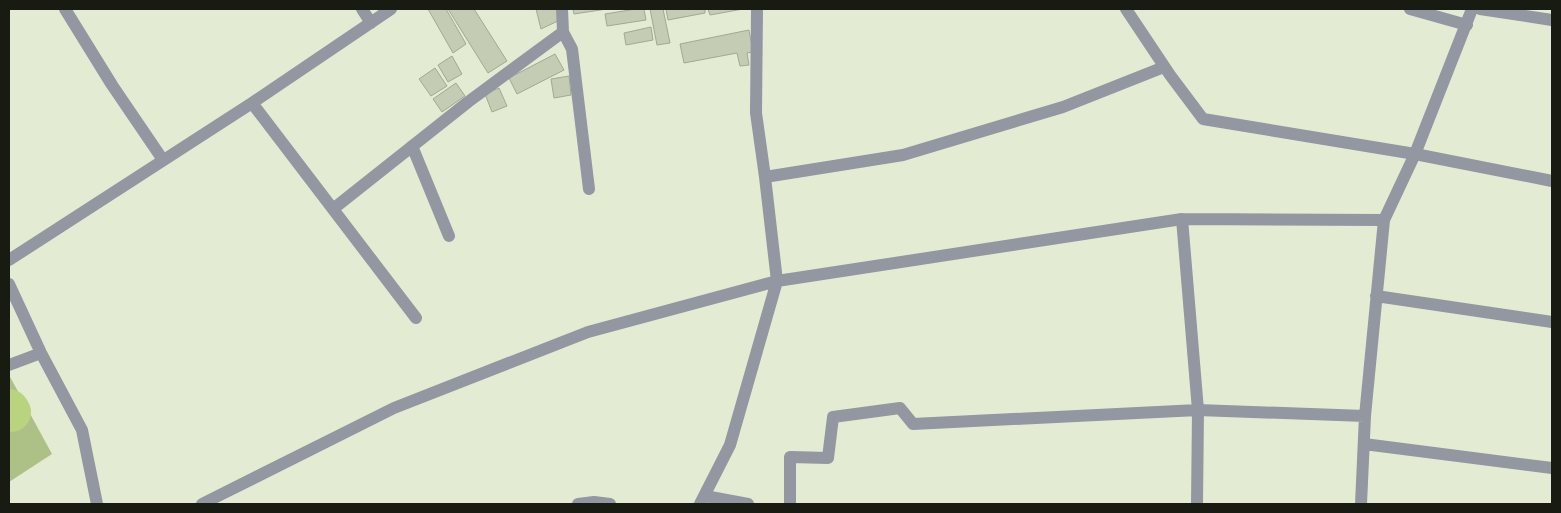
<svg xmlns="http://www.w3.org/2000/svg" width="1561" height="513" font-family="'Space Grotesk',sans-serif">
	<rect width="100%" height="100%" fill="#e3ecd3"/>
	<!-- green -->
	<path fill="#adc186" d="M9 375 52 454 9 482Z"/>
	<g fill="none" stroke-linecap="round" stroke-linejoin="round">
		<!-- river -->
		<path stroke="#b9d47f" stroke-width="40" d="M9 409 11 412"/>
	</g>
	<!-- building -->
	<path fill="#c4cdb4" stroke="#a0a991" d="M428 9H446L466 44 453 53Z
		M448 9H474L507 61 488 73Z
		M536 9H559L562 19 541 29Z
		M573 9H607L574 14Z
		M636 9H644L646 20 607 26 605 14Z
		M650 9H663L670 43 657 45Z
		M666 9H705V13L668 20Z
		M708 9H743L710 15Z
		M651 27 653 40 626 45 624 33Z
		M749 30 753 52 747 53 749 65 740 66 737 53 684 63 680 44Z
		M555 54 564 70 517 94 509 78Z
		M452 56 462 74 448 82 438 65Z
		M435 68 447 86 431 96 419 79Z
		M569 76 571 95 554 98 551 79Z
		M456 83 465 96 442 112 433 99Z
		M499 88 507 106 492 112 485 94Z"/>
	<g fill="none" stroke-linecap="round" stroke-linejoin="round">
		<!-- minor -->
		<path stroke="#9297a1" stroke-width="12" d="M65 9 112 85 163 160
			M362 9 371 23
			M1126 9 1170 75 1203 119 1415 154 1552 181
			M1410 9 1467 25
			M1480 9 1552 20
			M563 32 572 49 589 189
			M252 103 416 318
			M412 146 449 236
			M765 177 903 155 1063 107 1164 67
			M333 209 468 102 563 32 562 9
			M1182 219 1198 410 1197 504
			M9 260 252 103 391 9
			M9 284 41 353 82 430 97 504
			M1376 296 1552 322
			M9 365 41 353
			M1364 444 1552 468
			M705 496 748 504
			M202 504 394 408 588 332 777 281 1182 219 1384 220
			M578 504 594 502 610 504
			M700 504 730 445 777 281 765 177 756 113 757 9
			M790 504V457L828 458 833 417 900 408 913 424 1198 410 1365 416
			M1361 504 1365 416 1384 220 1415 154 1472 9"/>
	</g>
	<!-- border -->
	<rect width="1561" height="513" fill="none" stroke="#181b12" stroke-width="20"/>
</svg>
